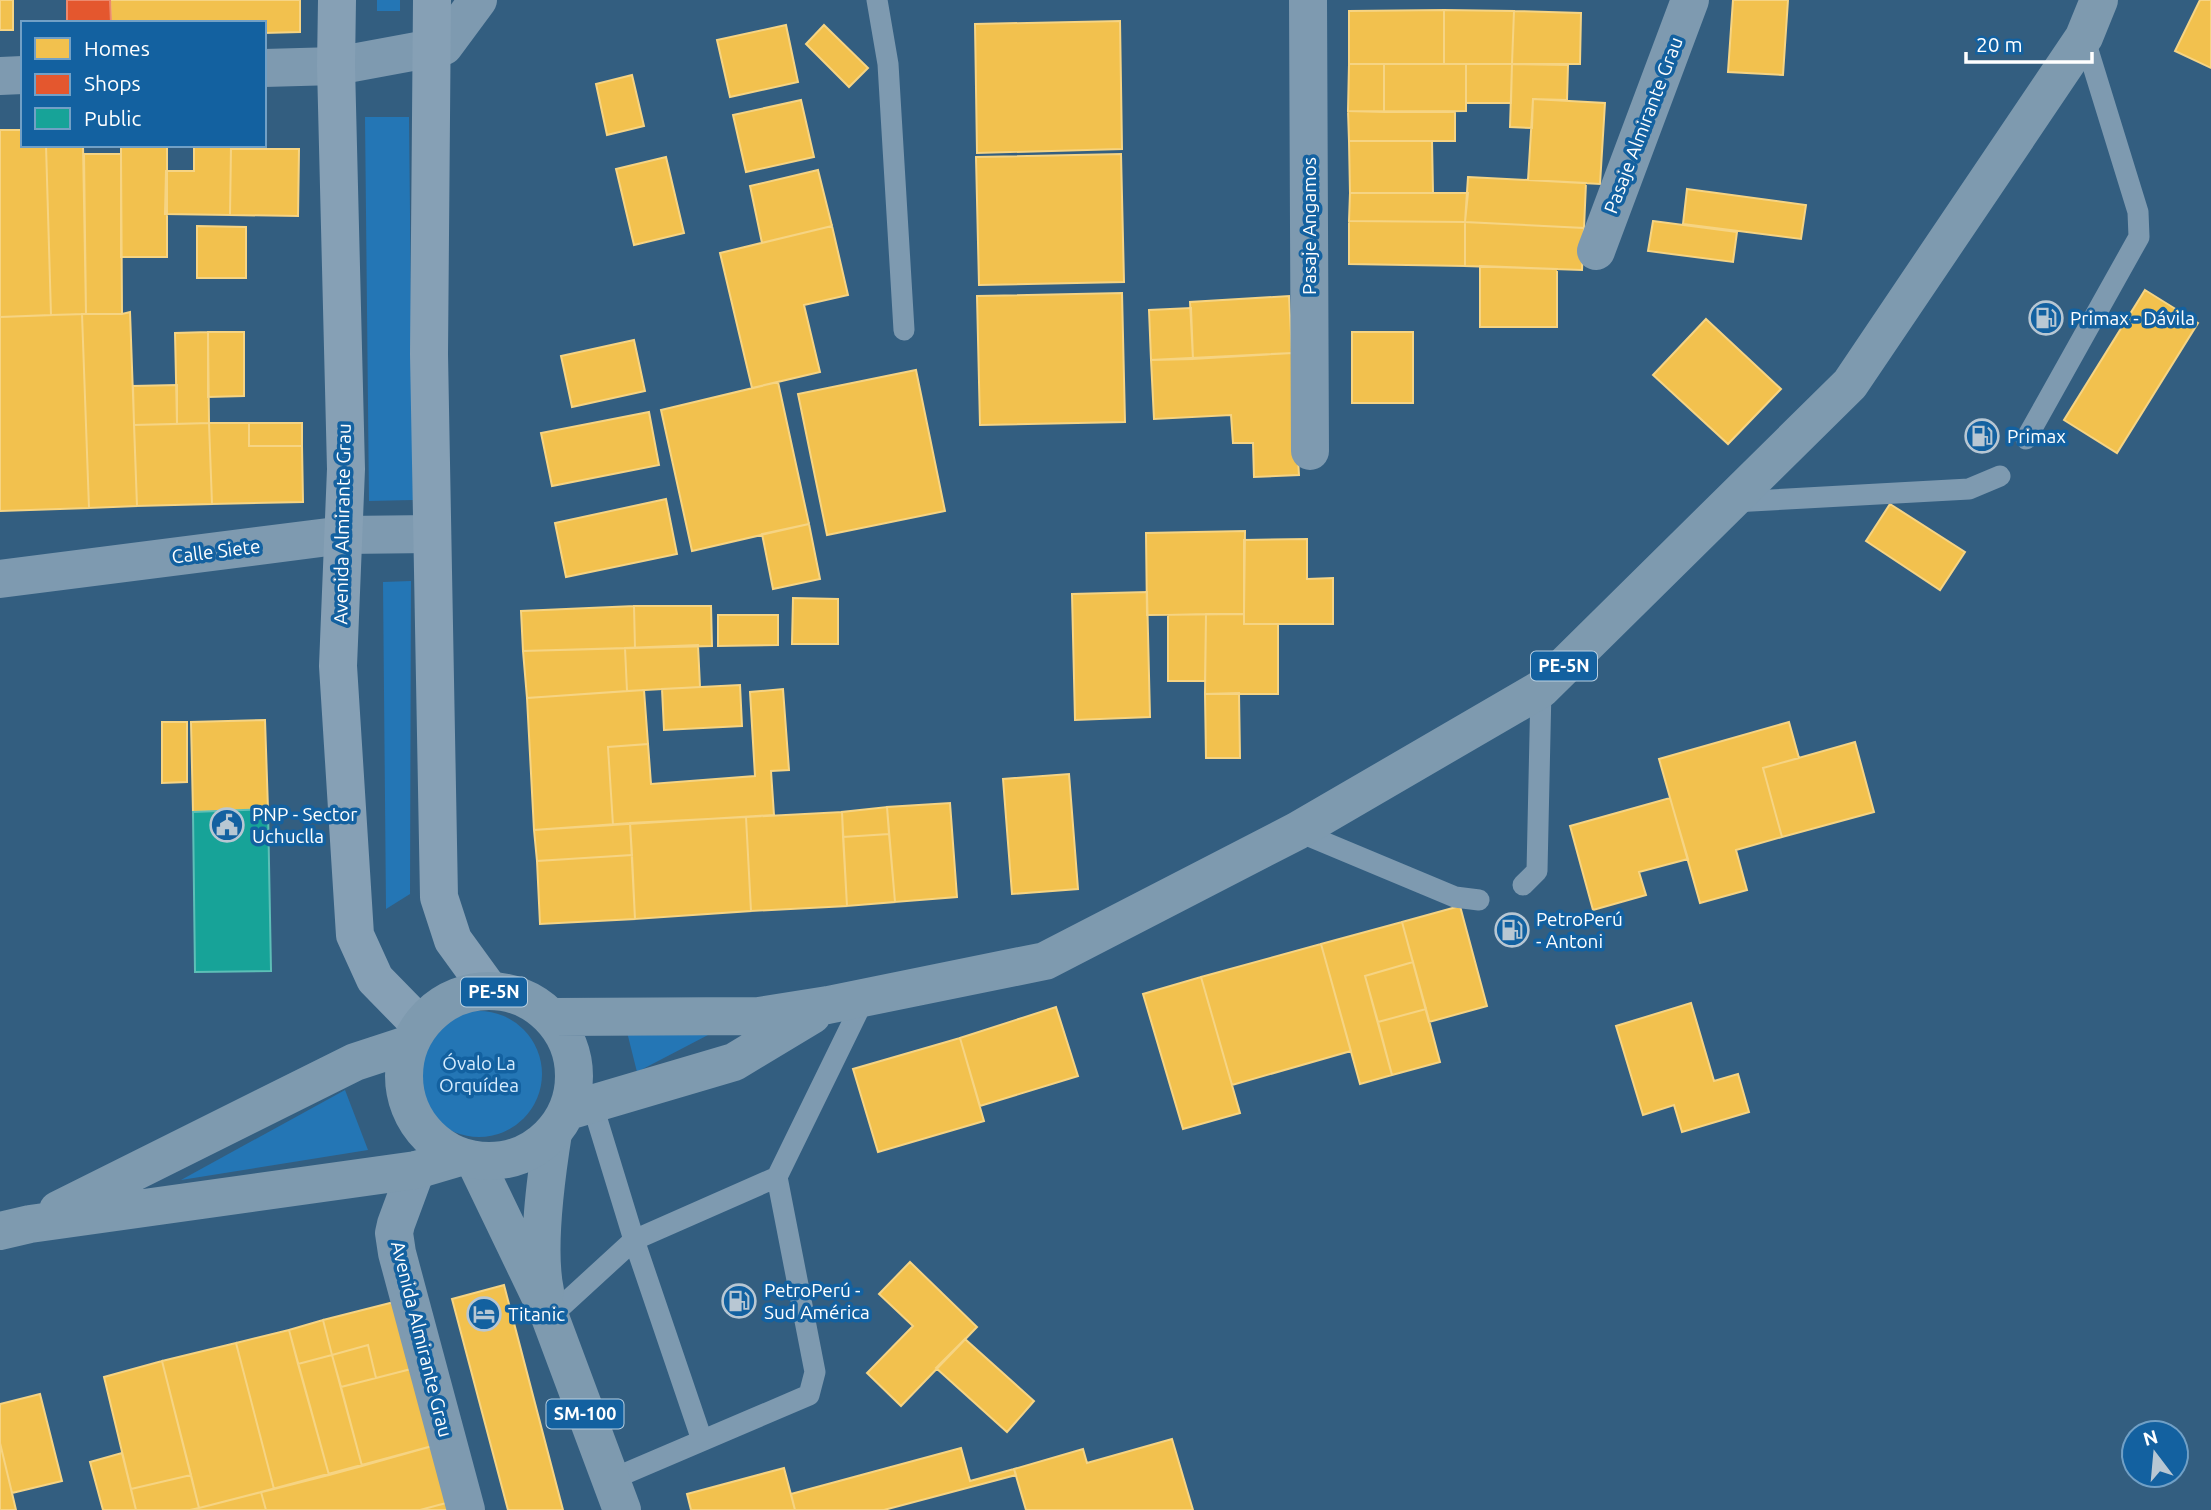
<svg xmlns="http://www.w3.org/2000/svg" width="2211" height="1510" font-family="Ubuntu,sans-serif">
	<rect width="100%" height="100%" fill="#335e80"/>
	<!-- green -->
	<path fill="#2476b5" d="M377 0H400V11H377Z
		M365 117H409L413 500 369 501Z
		M411 581 410 894 386 909 383 582Z
		M416 1074a63 63 0 1 1 126 0a63 63 0 1 1-126 0Z
		M625 1024 708 1035 637 1072Z
		M345 1090 368 1150 181 1180Z"/>
	<!-- homes -->
	<path fill="#f2c14e" stroke="#f6d483" stroke-width="2" d="M0 0H13V30H0Z
		M110 0H300V32L264 33V23H111Z
		M1733 0H1788L1783 75 1728 72Z
		M2200 0H2211V68L2175 51Z
		M1444 10 1514 11 1512 64H1444Z
		M1444 10V64H1349V11Z
		M1514 11 1581 13 1580 64H1512Z
		M1120 21 1122 149 977 153 975 24Z
		M786 25 798 82 730 97 717 40Z
		M824 25 868 68 849 87 806 44Z
		M1349 64H1384V112L1348 111Z
		M1384 64H1466V111L1384 112Z
		M1466 64H1512L1511 103H1466Z
		M1512 64 1568 65 1567 100 1533 99 1532 128 1510 127Z
		M632 75 644 126 607 135 596 84Z
		M1533 99 1605 103 1600 184 1528 180Z
		M801 100 814 157 746 172 733 115Z
		M1348 111 1455 112V141H1349Z
		M0 130H23V145H46L51 315 0 317Z
		M1349 141H1432L1433 193H1350Z
		M46 145H83L86 314 51 315Z
		M121 145H167V257H121Z
		M194 145H231L230 215 165 214 166 171H194Z
		M231 149H299L298 216 230 215Z
		M84 154H121L122 314H86Z
		M1121 154 1124 282 979 285 976 157Z
		M666 157 684 233 634 245 616 169Z
		M818 170 832 226 762 243 750 186Z
		M1468 177 1586 183 1584 228 1465 222Z
		M1687 189 1806 205 1801 239 1683 224Z
		M1350 193H1468L1465 222 1349 221Z
		M1349 221 1465 222V266L1349 264Z
		M1653 221 1737 232 1733 262 1648 251Z
		M1465 222 1584 228 1582 270 1465 266Z
		M197 226 246 227V278H197Z
		M832 226 848 295 804 305 820 372 752 388 720 253Z
		M1480 266 1557 269V327H1480Z
		M2145 290 2198 323 2117 453 2064 420Z
		M1122 293 1125 422 980 425 977 296Z
		M1289 296 1292 353 1193 359 1190 302Z
		M1191 308 1193 359 1151 360 1149 310Z
		M130 312 137 506 89 508 82 314H122Z
		M82 314 89 508 0 511V317Z
		M1706 319 1781 389 1728 444 1653 375Z
		M208 332 209 423 177 424 175 333Z
		M208 332H244V396L208 397Z
		M1352 332H1413V403H1352Z
		M634 340 645 391 572 407 561 356Z
		M1292 353 1299 475 1254 477 1253 443H1233L1231 415 1154 419 1151 360Z
		M916 370 945 511 827 535 798 394Z
		M778 382 809 524 692 551 661 410Z
		M177 385V424L134 425 133 386Z
		M649 412 659 465 552 486 541 433Z
		M209 423H249V446H302L303 502 212 504Z
		M209 423 212 504 137 506 134 425Z
		M249 423H302V446H249Z
		M666 499 677 554 566 577 555 523Z
		M1890 504 1965 552 1940 590 1866 541Z
		M809 524 820 579 773 589 762 534Z
		M1245 531 1244 614 1147 615 1146 533Z
		M1307 539V579L1333 578V624H1244V540Z
		M1147 592 1150 717 1075 720 1072 594Z
		M793 598 838 599V644H792Z
		M634 606 635 648 523 651 521 611Z
		M634 606H711L712 646 635 648Z
		M1206 614 1205 681H1168V615Z
		M1206 614H1244V624H1278V694H1205Z
		M718 615H778V645L718 646Z
		M698 645 700 687 627 691 625 648Z
		M625 648 627 691 527 698 523 651Z
		M740 685 742 726 664 730 662 689Z
		M783 689 789 770 771 771 774 815 613 825 608 747 648 744 651 784 755 776 750 692Z
		M644 690 648 744 608 747 613 825 534 830 527 698Z
		M1239 693 1240 758H1206L1205 694Z
		M265 720 268 809 193 812 191 722Z
		M162 722H187V782L162 783Z
		M1789 722 1799 758 1763 768 1782 837 1736 850 1747 890 1700 903 1659 759Z
		M1855 742 1874 812 1782 837 1763 768Z
		M1069 774 1078 889 1012 894 1003 779Z
		M1670 798 1688 859 1639 872 1646 895 1593 910 1570 826Z
		M950 803 957 897 895 902 887 807Z
		M887 807 889 834 843 837 842 812Z
		M842 812 847 906 751 911 746 817Z
		M746 817 751 911 635 919 630 823Z
		M630 823 632 855 537 861 534 830Z
		M889 834 895 902 847 906 843 837Z
		M632 855 635 919 540 924 537 861Z
		M1460 906 1487 1006 1429 1022 1402 922Z
		M1402 922 1413 962 1365 976 1392 1075 1360 1084 1321 944Z
		M1321 944 1351 1051 1232 1085 1201 977Z
		M1413 962 1426 1009 1378 1022 1365 976Z
		M1201 977 1240 1113 1183 1129 1143 994Z
		M1691 1003 1714 1081 1738 1074 1749 1112 1682 1132 1674 1105 1643 1115 1616 1026Z
		M1056 1007 1078 1076 980 1106 960 1038Z
		M1426 1009 1440 1062 1392 1075 1378 1022Z
		M960 1038 984 1121 878 1152 853 1069Z
		M910 1262 977 1327 901 1406 867 1373 913 1326 879 1294Z
		M504 1285 563 1510H508L452 1299Z
		M398 1301 415 1368 376 1378 368 1345 332 1355 323 1320Z
		M323 1320 332 1355 298 1364 289 1330Z
		M289 1330 329 1475 274 1489 236 1343Z
		M965 1339 1034 1401 1007 1432 936 1368Z
		M236 1343 274 1489 199 1508 162 1361Z
		M368 1345 376 1378 341 1387 332 1355Z
		M332 1355 362 1466 329 1475 298 1364Z
		M162 1361 191 1475 131 1489 104 1377Z
		M415 1368 436 1445 362 1466 341 1387Z
		M40 1394 62 1481 12 1493 0 1443V1404Z
		M1172 1439 1193 1510H1026L1014 1469 1083 1449 1087 1463Z
		M0 1443 12 1493 16 1510H0Z
		M436 1445 450 1502 420 1510H266L261 1492Z
		M961 1448 970 1481 1014 1469 1016 1475 884 1510H795L791 1494Z
		M122 1453 136 1510H103L90 1462Z
		M784 1468 795 1510H691L687 1494Z
		M191 1475 199 1508 190 1510H136L131 1489Z
		M261 1492 266 1510H190L199 1508Z
		M450 1502 453 1510H420Z"/>
	<!-- shops -->
	<path fill="#e4572e" stroke="#ec896d" stroke-width="2" d="M67 0H110L111 23H67Z"/>
	<!-- public -->
	<path fill="#17a398" stroke="#5dbfb7" stroke-width="2" d="M268 809 271 971 195 972 193 812Z"/>
	<g fill="none" stroke-linecap="round" stroke-linejoin="round">
		<!-- lane -->
		<path stroke="#7e9ab0" stroke-width="21" d="M877 0 888 64 904 330
			M2026 439 2139 237 2138 212 2084 37
			M1733 502 1969 489 2000 476
			M1297 831 1455 897 1479 900
			M1523 885 1537 871 1541 689
			M592 1103 634 1240 702 1440
			M550 1317 634 1240 777 1177
			M610 1480 809 1395 815 1372 777 1177 865 997"/>
		<!-- street -->
		<path stroke="#7e9ab0" stroke-width="38" d="M1308 0 1310 451
			M264 68 336 66 444 46 478 0
			M0 76 23 75
			M1596 251 1690 0
			M0 579 344 535 432 534
			M416 1170 396 1224 394 1233 397 1253 466 1510"/>
		<!-- secondary -->
		<path stroke="#86a0b5" stroke-width="38" d="M337 0 336 66 346 469 338 666 355 935 375 979 420 1025
			M432 0 429 354 439 897 453 940 490 991"/>
		<!-- primary -->
		<path stroke="#7e9aaf" stroke-width="38" d="M475 1161 550 1317 622 1510
			M545 1291C536 1248 546 1177 553 1133"/>
		<!-- highway -->
		<path stroke="#7e9aaf" stroke-width="38" d="M404 1076a85 85 0 1 1 170 0a85 85 0 1 1-170 0Z
			M552 1017 759 1016 828 1005 1045 961 1297 831 1541 689 1850 384 2084 37 2099 0
			M568 1111 734 1062 812 1015
			M58 1210 355 1062 410 1044
			M0 1231 30 1224 416 1170 460 1157"/>
	</g>
	<!-- icons -->
	<defs>
		<symbol id="fuel-ring" viewBox="-11 -11 22 22"><circle r="9.5" fill="#1361a0" stroke="#b8c7d3" stroke-width="1.5"/><path d="M-5.5-6h7V0h2V4h1.3V-2.5L3-4.5l.8-.8L6-3V5H2.5V1h-1V6h-7ZM-4.2-4.7v3.2H.2V-4.7Z" fill="#b8c7d3"/></symbol>
		<symbol id="civic-ring" viewBox="-11 -11 22 22"><circle r="9.5" fill="#1361a0" stroke="#b8c7d3" stroke-width="1.5"/><path d="M-.6-6.5H3V-4.5H.6V-3L4-1V1h2V6H-6V1h2V-1L-.6-3ZM-1.2 2.5V6h2.4V2.5Z" fill="#b8c7d3"/></symbol>
		<symbol id="hotel-ring" viewBox="-11 -11 22 22"><circle r="9.5" fill="#1361a0" stroke="#b8c7d3" stroke-width="1.5"/><path d="M-6-4.5h1.5V1H6V5H4.5V3h-9V5H-6ZM-4 0a1.8 1.8 0 1 1 3.6 0ZM.5 0V-2.5h3Q6-2.5 6 0Z" fill="#b8c7d3"/></symbol>
	</defs>
	<g fill-rule="evenodd">
		<use href="#fuel-ring" x="2027" y="299" width="38" height="38"/>
		<use href="#fuel-ring" x="1963" y="417" width="38" height="38"/>
		<use href="#civic-ring" x="208" y="806" width="38" height="38"/>
		<use href="#fuel-ring" x="1493" y="911" width="38" height="38"/>
		<use href="#fuel-ring" x="720" y="1282" width="38" height="38"/>
		<use href="#hotel-ring" x="465" y="1295" width="38" height="38"/>
	</g>
	<g text-anchor="middle" stroke-width="7" stroke-linejoin="round" paint-order="stroke">
		<!-- shield labels -->
		<g fill="#1361a0" stroke="#b8d0e2" stroke-width="2">
			<rect x="1531" y="651.5" width="66" height="29" rx="5"/>
			<rect x="461" y="977.5" width="66" height="29" rx="5"/>
			<rect x="546.5" y="1399.5" width="77" height="29" rx="5"/>
		</g>
		<g font-size="18" font-weight="bold" fill="#fff">
			<text x="1564" y="672">PE-5N</text>
			<text x="494" y="998">PE-5N</text>
			<text x="585" y="1420">SM-100</text>
		</g>
		<!-- street labels -->
		<g font-size="19" fill="#fff" stroke="#1361a0">
			<text transform="translate(1643 125) rotate(-69)" y="7">Pasaje Almirante Grau</text>
			<text transform="translate(1309 226) rotate(-90)" y="7">Pasaje Angamos</text>
			<text transform="translate(342 524) rotate(-89)" y="7">Avenida Almirante Grau</text>
			<text transform="translate(216 551) rotate(-7)" y="7">Calle Siete</text>
			<text transform="translate(422 1339) rotate(76)" y="7">Avenida Almirante Grau</text>
		</g>
		<!-- poi labels -->
		<g font-size="19" fill="#fff" stroke="#1361a0" text-anchor="start">
			<text x="2070" y="325">Primax - Dávila</text>
			<text x="2007" y="443">Primax</text>
			<text x="252" y="821">PNP - Sector<tspan x="252" dy="22">Uchuclla</tspan></text>
			<text x="1536" y="926">PetroPerú<tspan x="1536" dy="22">- Antoni</tspan></text>
			<text x="764" y="1297">PetroPerú -<tspan x="764" dy="22">Sud América</tspan></text>
			<text x="508" y="1321">Titanic</text>
		</g>
		<!-- park labels -->
		<g font-size="19" fill="#d5ecfe" stroke="#1361a0">
			<text x="479" y="1070">Óvalo La<tspan x="479" dy="22">Orquídea</tspan></text>
		</g>
	</g>
	<!-- legend -->
	<rect x="21" y="21" width="245" height="126" fill="#1361a0" stroke="#71a0c6" stroke-width="2"/>
	<rect x="35" y="38" width="35" height="21" fill="#f2c14e" stroke="#71a0c6" stroke-width="2"/>
	<text x="84" y="56" font-size="21" fill="#ffffff">Homes</text>
	<rect x="35" y="74" width="35" height="21" fill="#e4572e" stroke="#71a0c6" stroke-width="2"/>
	<text x="84" y="91" font-size="21" fill="#ffffff">Shops</text>
	<rect x="35" y="108" width="35" height="21" fill="#17a398" stroke="#71a0c6" stroke-width="2"/>
	<text x="84" y="126" font-size="21" fill="#ffffff">Public</text>
	<!-- north arrow -->
	<g transform="translate(2155 1454) rotate(344)"><circle r="33" fill="#1361a0" stroke="#71a0c6" stroke-width="2"/>
	<path d="M0-5L12 26L0 18L-12 26Z" fill="#b8c7d3"/>
	<text y="-10" font-size="19" font-weight="bold" text-anchor="middle" fill="#ffffff">N</text>
	</g>
	<!-- scale -->
	<path d="M1966 52v10h126v-10" fill="none" stroke="#ffffff" stroke-width="3.5"/>
	<text x="1976" y="52" font-size="21" fill="#ffffff" stroke="#1361a0" stroke-width="5" paint-order="stroke">20 m</text>
</svg>
